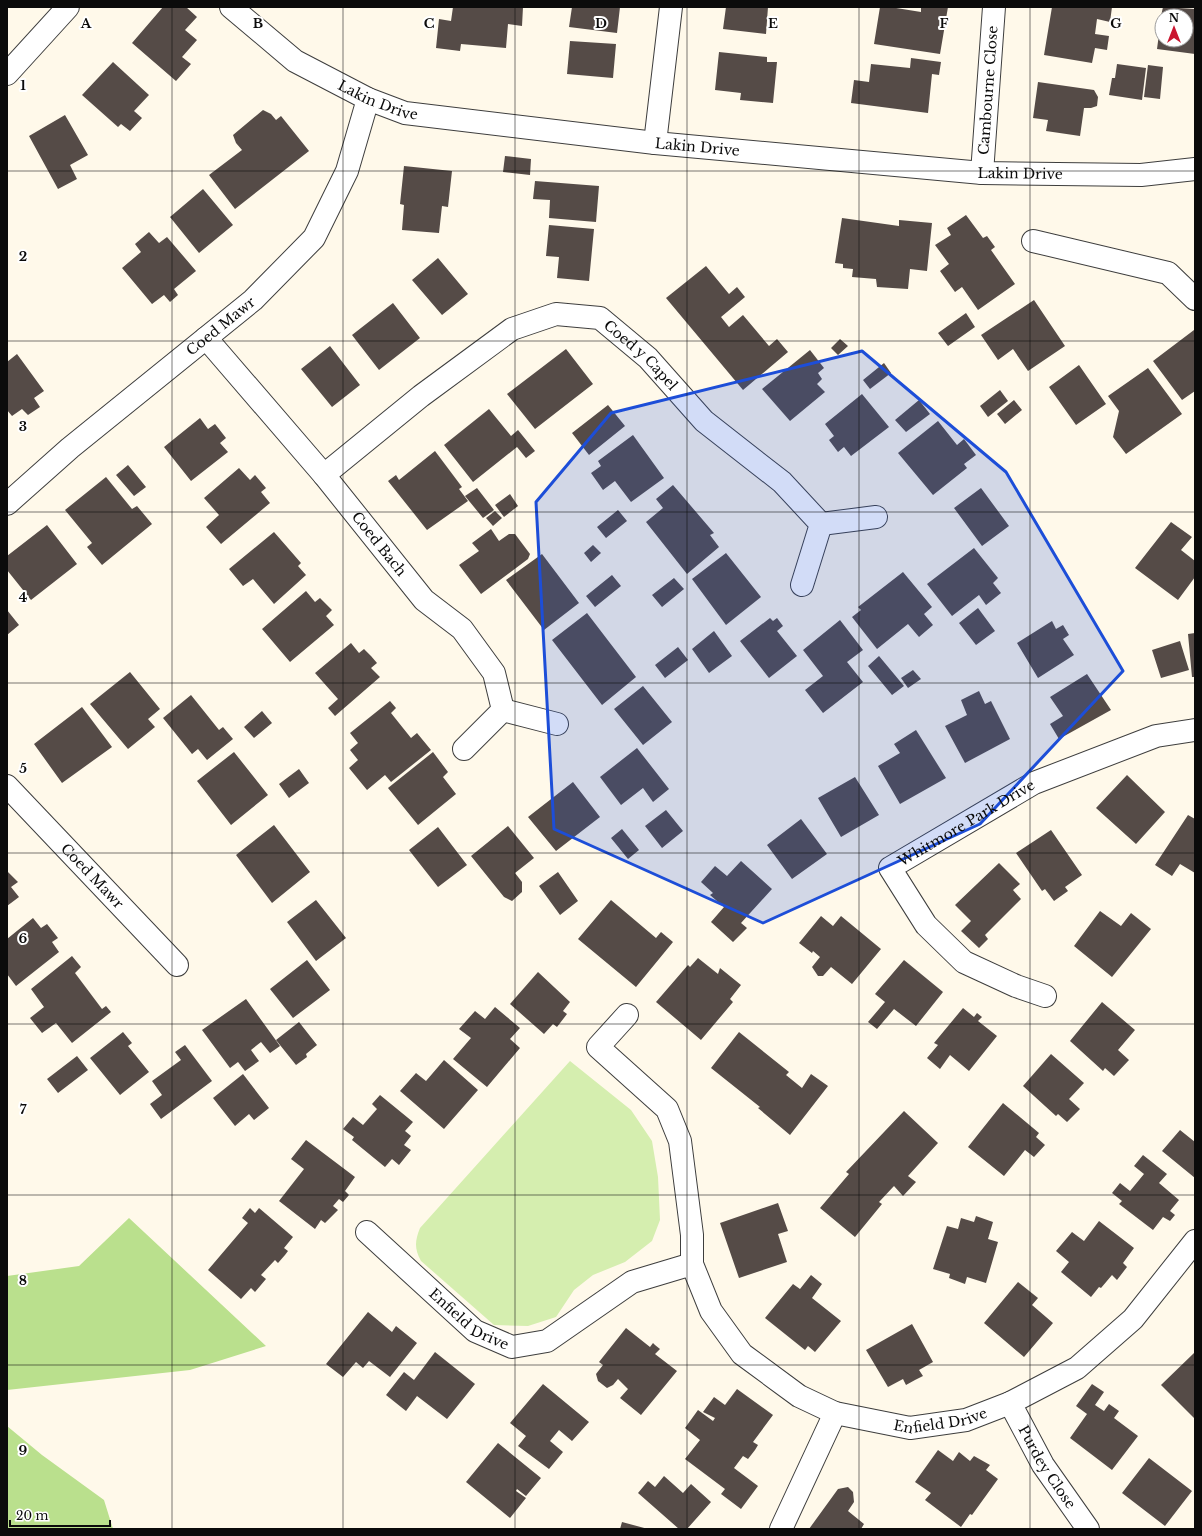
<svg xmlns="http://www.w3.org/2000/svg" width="1202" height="1536" font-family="'Libre Baskerville',serif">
	<rect width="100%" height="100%" fill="#fff9ea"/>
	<!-- green -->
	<path fill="#d5eeaf" d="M570 1061 631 1110 652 1141 658 1177 660 1220 652 1241 625 1262 593 1275 574 1290 556 1317 528 1326 494 1325 421 1261C414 1248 415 1241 420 1228Z"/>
	<!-- forest -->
	<path fill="#bae08d" d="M129 1218 266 1346 190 1370 7 1390V1276L79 1266Z
		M7 1426 42 1455 104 1500 113 1529H7Z"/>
	<!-- building -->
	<path fill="#554b47" d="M163 7H186L197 17 185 30 197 40 182 57 191 64 176 81 132 43Z
		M453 7H523L522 26 508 24 506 48 461 44 460 51 436 48 439 19 451 21Z
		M572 7H620L617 33 569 27Z
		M726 7H768L766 34 723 29Z
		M880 7H890L921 12V7H948L940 54 874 44Z
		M1052 7H1112L1110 22 1097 19 1095 34 1109 36 1107 50 1095 48 1092 63 1044 55Z
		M1163 7 1195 9V54L1157 49 1161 19 1162 40H1186V16H1161Z
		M570 41 616 44 613 78 567 74Z
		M719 52 767 57V62H777L773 103 740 100 741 93 715 90Z
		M911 58 941 62 939 75 932 74 928 113 851 103 854 80 869 82 871 64 910 68Z
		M113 62 149 95 134 111 142 118 130 131 121 124 118 127 82 95Z
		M1117 64 1146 68 1142 100 1109 95 1112 78H1115Z
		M1148 65 1163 67 1160 99 1144 97Z
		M1038 82 1094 90 1098 97 1097 106 1091 108H1084L1080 136 1046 131 1048 120 1033 118Z
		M263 110 271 114 276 120 281 116 309 151 235 209 209 175 242 150 236 143 233 135Z
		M65 115 88 155 70 165 77 179 58 189 29 136Z
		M505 156 531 159 530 175 503 172Z
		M404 166 452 171 448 207 442 206 439 233 402 230 404 205 400 204Z
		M535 181 599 186 596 222 549 218 550 200 533 199Z
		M203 189 233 225 199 253 170 217Z
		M966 215 983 238 987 236 995 247 991 250 1015 284 978 310 962 287 955 292 940 271 949 264 935 245 951 235 947 228Z
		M842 218 899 226V220L932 223 927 271 910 269 908 289 877 287 876 279 852 277 853 269 843 268V264L835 263Z
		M549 225 594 229 589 281 557 278 559 257 546 256Z
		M149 232 159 243 167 237 196 271 174 289 178 295 170 302 164 295 152 304 122 268 141 252 135 244Z
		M438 258 468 294 442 315 412 280Z
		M706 266 729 294 737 287 745 297 721 317 729 327 743 315 769 346 777 339 788 352 743 390 666 298Z
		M1034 300 1065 346 1028 371 1013 349 998 360 981 335Z
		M393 303 420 338 379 370 352 335Z
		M966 313 975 327 948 346 938 333Z
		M1194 330 1195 332V391L1182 400 1153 361Z
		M840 339 848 346 838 355 831 348Z
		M330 346 360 385 332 407 301 369Z
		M566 349 593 384 535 429 507 394Z
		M810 350 824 368 818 373 822 379 817 384 825 392 790 421 762 389Z
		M17 354 44 391 34 398 40 407 28 415 22 409 12 416 7 410V362Z
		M884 363 891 373 870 389 863 380Z
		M1079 365 1106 404 1076 425 1049 387Z
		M1148 368 1182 414 1126 454 1113 437 1119 411 1108 396Z
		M1000 390 1008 401 988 417 980 406Z
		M862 394 889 427 851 456 844 447 838 452 829 440 834 436 825 424Z
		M919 400 930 414 906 432 895 420Z
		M1014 400 1022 410 1005 424 997 414Z
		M608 405 625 426 589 455 572 433Z
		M489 409 511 436 518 430 535 451 526 458 517 447 473 482 444 445Z
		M200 418 208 429 215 424 219 429 226 438 220 443 228 452 191 481 164 447Z
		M938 421 957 445 964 439 976 455 964 464 967 468 933 495 898 453Z
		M633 435 664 478 631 502 615 481 603 490 591 473 601 466 598 461Z
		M435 451 462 487 459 489 468 501 427 530 388 481 396 475 399 480Z
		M128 465 146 487 134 496 116 475Z
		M239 468 250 480 255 475 266 488 261 492 270 503 221 544 206 527 219 515 204 498Z
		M106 477 132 509 137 506 152 524 102 565 87 547 92 543 65 510Z
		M673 485 714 533 710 535 719 547 687 574 646 522 663 508 656 499Z
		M477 488 494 510 483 518 465 496Z
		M981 488 1009 526 982 546 954 508Z
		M510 494 518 506 504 517 495 505Z
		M618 510 627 521 606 538 597 527Z
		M495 511 502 518 493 526 486 518Z
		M1171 522 1192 537 1181 550 1195 561V577L1178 600 1135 568Z
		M47 525 77 564 31 600 7 570V556Z
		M491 529 499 541 509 534H515L530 554 528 559 481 594 459 565 479 551 472 543Z
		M274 532 301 563 298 566 306 575 274 604 253 579 243 586 229 569Z
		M593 545 601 553 591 562 584 553Z
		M974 548 998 578 993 583 1001 593 986 605 979 595 952 616 927 584Z
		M726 553 761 597 726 625 692 579Z
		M542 554 579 603 544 630 506 580Z
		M903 572 932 607 924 614 933 625 919 637 908 624 877 649 852 617 861 610 858 607Z
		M612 575 621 586 595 607 586 596Z
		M674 578 684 589 662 607 652 595Z
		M306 591 315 602 320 598 332 610 326 616 334 625 290 662 262 629Z
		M978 608 995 631 976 645 959 623Z
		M7 610 19 625 7 635Z
		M587 613 636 677 602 705 552 640Z
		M770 618 773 621 777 618 783 626 777 631 797 656 769 678 740 641Z
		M840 620 863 650 847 662 863 682 823 713 805 690 823 676 803 650Z
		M1052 621 1056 629 1063 625 1069 635 1063 639 1074 655 1038 678 1017 643Z
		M714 631 732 656 709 673 692 649Z
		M1195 633V677H1192L1188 634Z
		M1180 641 1189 670 1161 678 1152 650Z
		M351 643 359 653 364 649 371 656 377 663 371 668 380 677 335 716 328 708 338 699 315 673Z
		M678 647 688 660 665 678 655 665Z
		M879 656 904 686 892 695 868 666Z
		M913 670 921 679 908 688 901 678Z
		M130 672 160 709 148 719 155 727 128 749 90 704Z
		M1087 674 1111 710 1059 739 1050 724 1063 716 1050 697Z
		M643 686 672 722 643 745 614 709Z
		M979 691 985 704 991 701 1010 739 965 763 945 726 967 715 961 700Z
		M191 695 219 730 223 727 233 739 207 760 198 749 192 754 163 718Z
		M390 701 396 708 391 713 411 738 417 733 431 750 391 782 385 775 367 790 349 768 358 760 350 750 358 743 350 733Z
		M82 707 112 747 62 783 34 744Z
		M262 711 272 723 254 738 244 727Z
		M916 730 946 778 900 804 878 766 900 753 894 744Z
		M637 748 669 789 653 802 643 788 621 805 600 777Z
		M234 752 268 795 231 825 197 781Z
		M433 752 448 772 443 777 456 794 418 825 388 788Z
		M299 769 309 783 289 798 279 784Z
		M1127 775 1165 812 1136 844 1096 808Z
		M855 777 879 815 841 837 818 798Z
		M573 782 600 817 556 851 528 817Z
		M666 810 683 831 662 848 645 826Z
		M1188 815 1195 819V873L1180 864 1172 876 1155 865Z
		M801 819 827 854 792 879 767 845Z
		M274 825 310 872 272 903 236 855Z
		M508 826 534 858 515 873 522 882V892L512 901 504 897 471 856Z
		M438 827 467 865 438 887 409 850Z
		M622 829 639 850 628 859 611 838Z
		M1051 830 1082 875 1065 887 1068 891 1054 901 1045 889 1042 891 1016 853Z
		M741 861 772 889 741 923 747 928 733 942 711 922 724 907 710 895 713 893 701 882 715 866 727 876Z
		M999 863 1020 884 1013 890 1021 899 985 935 988 939 979 948 961 931 971 921 955 905Z
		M7 871 18 882 11 887 19 897 7 906Z
		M558 872 578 901 560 915 539 886Z
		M316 900 346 938 316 961 287 922Z
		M611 900 656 938 661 932 673 942 636 987 578 939Z
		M1100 911 1121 926 1131 913 1151 929 1112 977 1074 946Z
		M821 916 833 926 841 916 881 949 852 984 831 967 823 976H818L812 967 820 957 813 951 812 953 799 943Z
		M33 918 41 928 47 924 58 938 52 942 59 952 16 986 7 974V939Z
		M72 956 81 967 75 973 102 1009 106 1006 111 1012 72 1043 56 1023 42 1033 30 1018 44 1007 31 989Z
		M698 958 718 974 720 968 741 985 730 999 733 1002 701 1040 656 1002 688 965 690 967Z
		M307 960 330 990 293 1018 270 989Z
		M904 960 943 992 916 1026 894 1009 877 1029 868 1022 885 1002 875 994Z
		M538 972 570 1002 563 1011 567 1014 557 1027 553 1024 544 1034 510 1004Z
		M246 999 280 1046 270 1053 261 1042 251 1050 259 1061 245 1071 238 1062 230 1068 202 1030Z
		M1102 1002 1135 1030 1118 1050 1129 1060 1114 1076 1105 1068 1103 1071 1070 1041Z
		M495 1007 520 1028 510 1039 520 1048 487 1087 453 1059 471 1038 459 1029 475 1011 485 1019Z
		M963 1008 974 1017 977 1013 982 1017 978 1021 997 1036 969 1071 950 1055 940 1069 927 1058 938 1045 934 1043Z
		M299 1022 317 1045 306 1054 307 1057 296 1065 276 1040Z
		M123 1032 132 1043 128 1046 149 1072 120 1095 90 1058Z
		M739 1032 789 1072 786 1075 802 1088 811 1074 828 1086 790 1135 758 1108 760 1107 711 1068Z
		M185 1045 212 1081 161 1119 150 1104 162 1095 152 1081 181 1060 175 1052Z
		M1051 1054 1084 1083 1069 1099 1080 1109 1067 1122 1058 1114 1056 1116 1023 1086Z
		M77 1056 88 1070 58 1093 47 1079Z
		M444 1060 478 1090 444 1129 400 1091 416 1073 426 1081Z
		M243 1074 269 1108 254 1120 249 1114 235 1126 213 1098Z
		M380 1095 413 1122 405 1131 411 1136 404 1145 411 1150 399 1165 392 1159 385 1167 352 1140 354 1137 343 1129 353 1117 363 1125 377 1109 372 1104Z
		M1003 1103 1039 1133 1036 1137 1045 1145 1034 1157 1025 1150 1004 1176 968 1147Z
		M904 1111 938 1143 908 1176 916 1182 903 1196 894 1186 879 1202 882 1204 855 1237 820 1208 849 1174 846 1172Z
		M1180 1130 1195 1142V1178L1162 1151Z
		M306 1140 355 1177 345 1191 349 1195 343 1202 339 1199 333 1206 338 1210 325 1223 321 1220 315 1229 279 1201 304 1169 291 1159Z
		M1143 1155 1167 1174 1159 1183 1179 1200 1170 1211 1175 1215 1170 1221 1163 1217 1153 1230 1119 1204 1122 1201 1112 1193 1120 1183 1130 1191 1144 1174 1134 1166Z
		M778 1203 788 1231 778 1234 787 1262 739 1278 720 1223Z
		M250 1208 255 1213 259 1208 293 1237 284 1248 288 1251 285 1255 278 1263 275 1260 261 1275 266 1279 255 1292 251 1288 241 1299 208 1270 248 1223 242 1218Z
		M976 1216 993 1222 988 1239 998 1242 986 1283 967 1277 965 1284 949 1278 950 1274 933 1269 947 1226 958 1229 961 1218 974 1222Z
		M1099 1221 1134 1248 1123 1263 1127 1267 1117 1280 1112 1275 1101 1288 1099 1287 1091 1297 1061 1272 1069 1262 1056 1251 1072 1232 1084 1241Z
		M811 1275 822 1284 812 1298 841 1321 815 1352 808 1346 805 1350 765 1318 793 1284 800 1289Z
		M1018 1282 1038 1298 1032 1305 1053 1323 1024 1357 984 1323Z
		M368 1312 392 1332 396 1326 417 1343 390 1377 369 1361 363 1368 356 1362 343 1377 326 1364Z
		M912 1324 933 1362 919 1370 923 1376 915 1380 906 1385 903 1379 888 1387 866 1350Z
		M626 1328 650 1347 653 1343 655 1345 660 1349 655 1354 677 1371 641 1415 620 1398 628 1389 618 1379 613 1385 607 1388 598 1381 596 1374 603 1365 599 1362Z
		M435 1352 475 1384 447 1419 417 1396 406 1411 386 1395 404 1372 414 1380Z
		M1194 1353 1195 1354V1419L1161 1385Z
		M543 1384 589 1422 572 1441 559 1430 550 1441 563 1452 549 1469 518 1446 526 1436 510 1423Z
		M1092 1384 1104 1392 1095 1405 1104 1411 1109 1404 1119 1411 1114 1418 1138 1436 1112 1470 1070 1438 1087 1414 1076 1406Z
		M737 1389 773 1415 753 1442 758 1445 755 1450 748 1459 743 1456 734 1468 758 1486 741 1509 721 1494 725 1489 685 1459 700 1440 685 1428 698 1410 713 1421 715 1418 703 1412 714 1397 725 1405Z
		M498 1443 541 1478 526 1496 517 1489 516 1491 526 1498 510 1518 466 1482Z
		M938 1450 953 1461 959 1452 970 1461 974 1456 990 1465 986 1470 998 1479 972 1515 970 1514 961 1527 925 1500 931 1493 915 1482Z
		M1149 1458 1192 1491 1165 1526 1122 1493Z
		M664 1476 683 1493 691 1484 711 1502 687 1529H679L638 1493 648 1481 655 1487Z
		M848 1487 853 1492 854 1502 848 1511 864 1524 861 1529H809L838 1489Z
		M622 1522 648 1529H620Z"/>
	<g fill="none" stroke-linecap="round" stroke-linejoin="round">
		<defs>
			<g id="minor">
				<path id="s1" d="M231 7 295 61 368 99 405 113 655 143 982 173 1141 175 1195 169"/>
				<path d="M7 74 68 7"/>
				<path d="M655 143 671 7"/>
				<path id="s2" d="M982 173 994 7"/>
				<path d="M1033 241 1168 273 1195 299"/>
				<path id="s3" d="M206 338 324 475 424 600 462 629 494 673 503 710 464 749"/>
				<path id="s4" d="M324 475 421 396 512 329 556 314 600 318 648 358 704 421 782 482 821 524 802 585"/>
				<path id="s5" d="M7 504 70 448 253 300 314 238 347 171 368 99"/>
				<path d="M821 524 876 517"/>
				<path d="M503 710 557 724"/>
				<path id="s6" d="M7 786 177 965"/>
				<path id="s7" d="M1045 996 1016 986 964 962 926 925 890 868 1034 783 1156 736 1195 730"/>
				<path id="s8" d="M627 1015 598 1047 667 1109 680 1141 692 1235V1264L711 1311 742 1354 799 1396 835 1413 910 1428 966 1420 1010 1403 1077 1368 1133 1319 1195 1241"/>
				<path id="s9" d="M367 1232 475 1331 512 1347 547 1341 632 1282 692 1264"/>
				<path id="s10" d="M1010 1403 1043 1465 1088 1529"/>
				<path d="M781 1529 835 1413"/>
			</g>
		</defs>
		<!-- minor casing -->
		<use href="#minor" stroke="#3e3e3e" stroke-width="24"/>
		<!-- minor -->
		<use href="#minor" stroke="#fff" stroke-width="22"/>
	</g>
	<!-- marked area -->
	<path fill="#1d4ed8" fill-opacity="0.2" stroke="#1d4ed8" stroke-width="3" stroke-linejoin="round" d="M862 351 1006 472 1123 671 980 824 763 923 554 829 536 502 611 413Z"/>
	<!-- grid -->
	<path fill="none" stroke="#0b0b0b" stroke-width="1" stroke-opacity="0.55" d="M172 7V1529M343 7V1529M515 7V1529M687 7V1529M859 7V1529M1030 7V1529M7 171H1195M7 341H1195M7 512H1195M7 683H1195M7 853H1195M7 1024H1195M7 1195H1195M7 1365H1195"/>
	<g text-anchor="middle" stroke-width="4" stroke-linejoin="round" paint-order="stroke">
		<!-- street labels -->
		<g font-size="14" fill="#0b0b0b" stroke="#fff">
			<text dy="5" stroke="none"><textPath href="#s2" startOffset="83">Cambourne Close</textPath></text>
			<text dy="5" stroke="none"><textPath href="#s1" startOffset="176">Lakin Drive</textPath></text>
			<text dy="5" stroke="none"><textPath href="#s1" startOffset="500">Lakin Drive</textPath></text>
			<text dy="5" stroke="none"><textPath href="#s1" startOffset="824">Lakin Drive</textPath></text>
			<text dy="5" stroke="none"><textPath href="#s5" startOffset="278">Coed Mawr</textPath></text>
			<text dy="5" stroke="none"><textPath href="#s4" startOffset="384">Coed y Capel</textPath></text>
			<text dy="5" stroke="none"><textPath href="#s3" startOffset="269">Coed Bach</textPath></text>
			<text dy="5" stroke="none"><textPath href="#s7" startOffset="297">Whitmore Park Drive</textPath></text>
			<text dy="5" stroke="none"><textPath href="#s6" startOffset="124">Coed Mawr</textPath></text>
			<text dy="5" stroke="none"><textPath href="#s9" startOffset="135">Enfield Drive</textPath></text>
			<text dy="5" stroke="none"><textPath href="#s8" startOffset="616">Enfield Drive</textPath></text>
			<text dy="5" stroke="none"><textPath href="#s10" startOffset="74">Purdey Close</textPath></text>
		</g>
	</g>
	<g font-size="13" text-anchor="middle" font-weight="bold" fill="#0b0b0b" stroke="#fff" stroke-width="4" stroke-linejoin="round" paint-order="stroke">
		<text x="86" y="28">A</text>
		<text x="258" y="28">B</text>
		<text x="429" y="28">C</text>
		<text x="601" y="28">D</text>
		<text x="773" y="28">E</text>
		<text x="944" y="28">F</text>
		<text x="1116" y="28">G</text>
		<text x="23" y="90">1</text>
		<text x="23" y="261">2</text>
		<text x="23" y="431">3</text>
		<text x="23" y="602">4</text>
		<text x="23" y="773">5</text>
		<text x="23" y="943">6</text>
		<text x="23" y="1114">7</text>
		<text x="23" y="1285">8</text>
		<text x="23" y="1455">9</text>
	</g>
	<!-- border -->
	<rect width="1202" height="1536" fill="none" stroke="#0b0b0b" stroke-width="16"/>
	<!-- north arrow -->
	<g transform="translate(1174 28)"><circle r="19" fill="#ffffff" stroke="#9d9d9d"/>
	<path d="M0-3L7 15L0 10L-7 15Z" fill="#ca152f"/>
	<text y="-6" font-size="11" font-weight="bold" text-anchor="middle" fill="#0b0b0b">N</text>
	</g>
	<!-- scale -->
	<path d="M10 1520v6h100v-6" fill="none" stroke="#0b0b0b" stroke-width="2"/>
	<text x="16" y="1520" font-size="12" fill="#0b0b0b" stroke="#ffffff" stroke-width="3" paint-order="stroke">20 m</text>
</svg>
